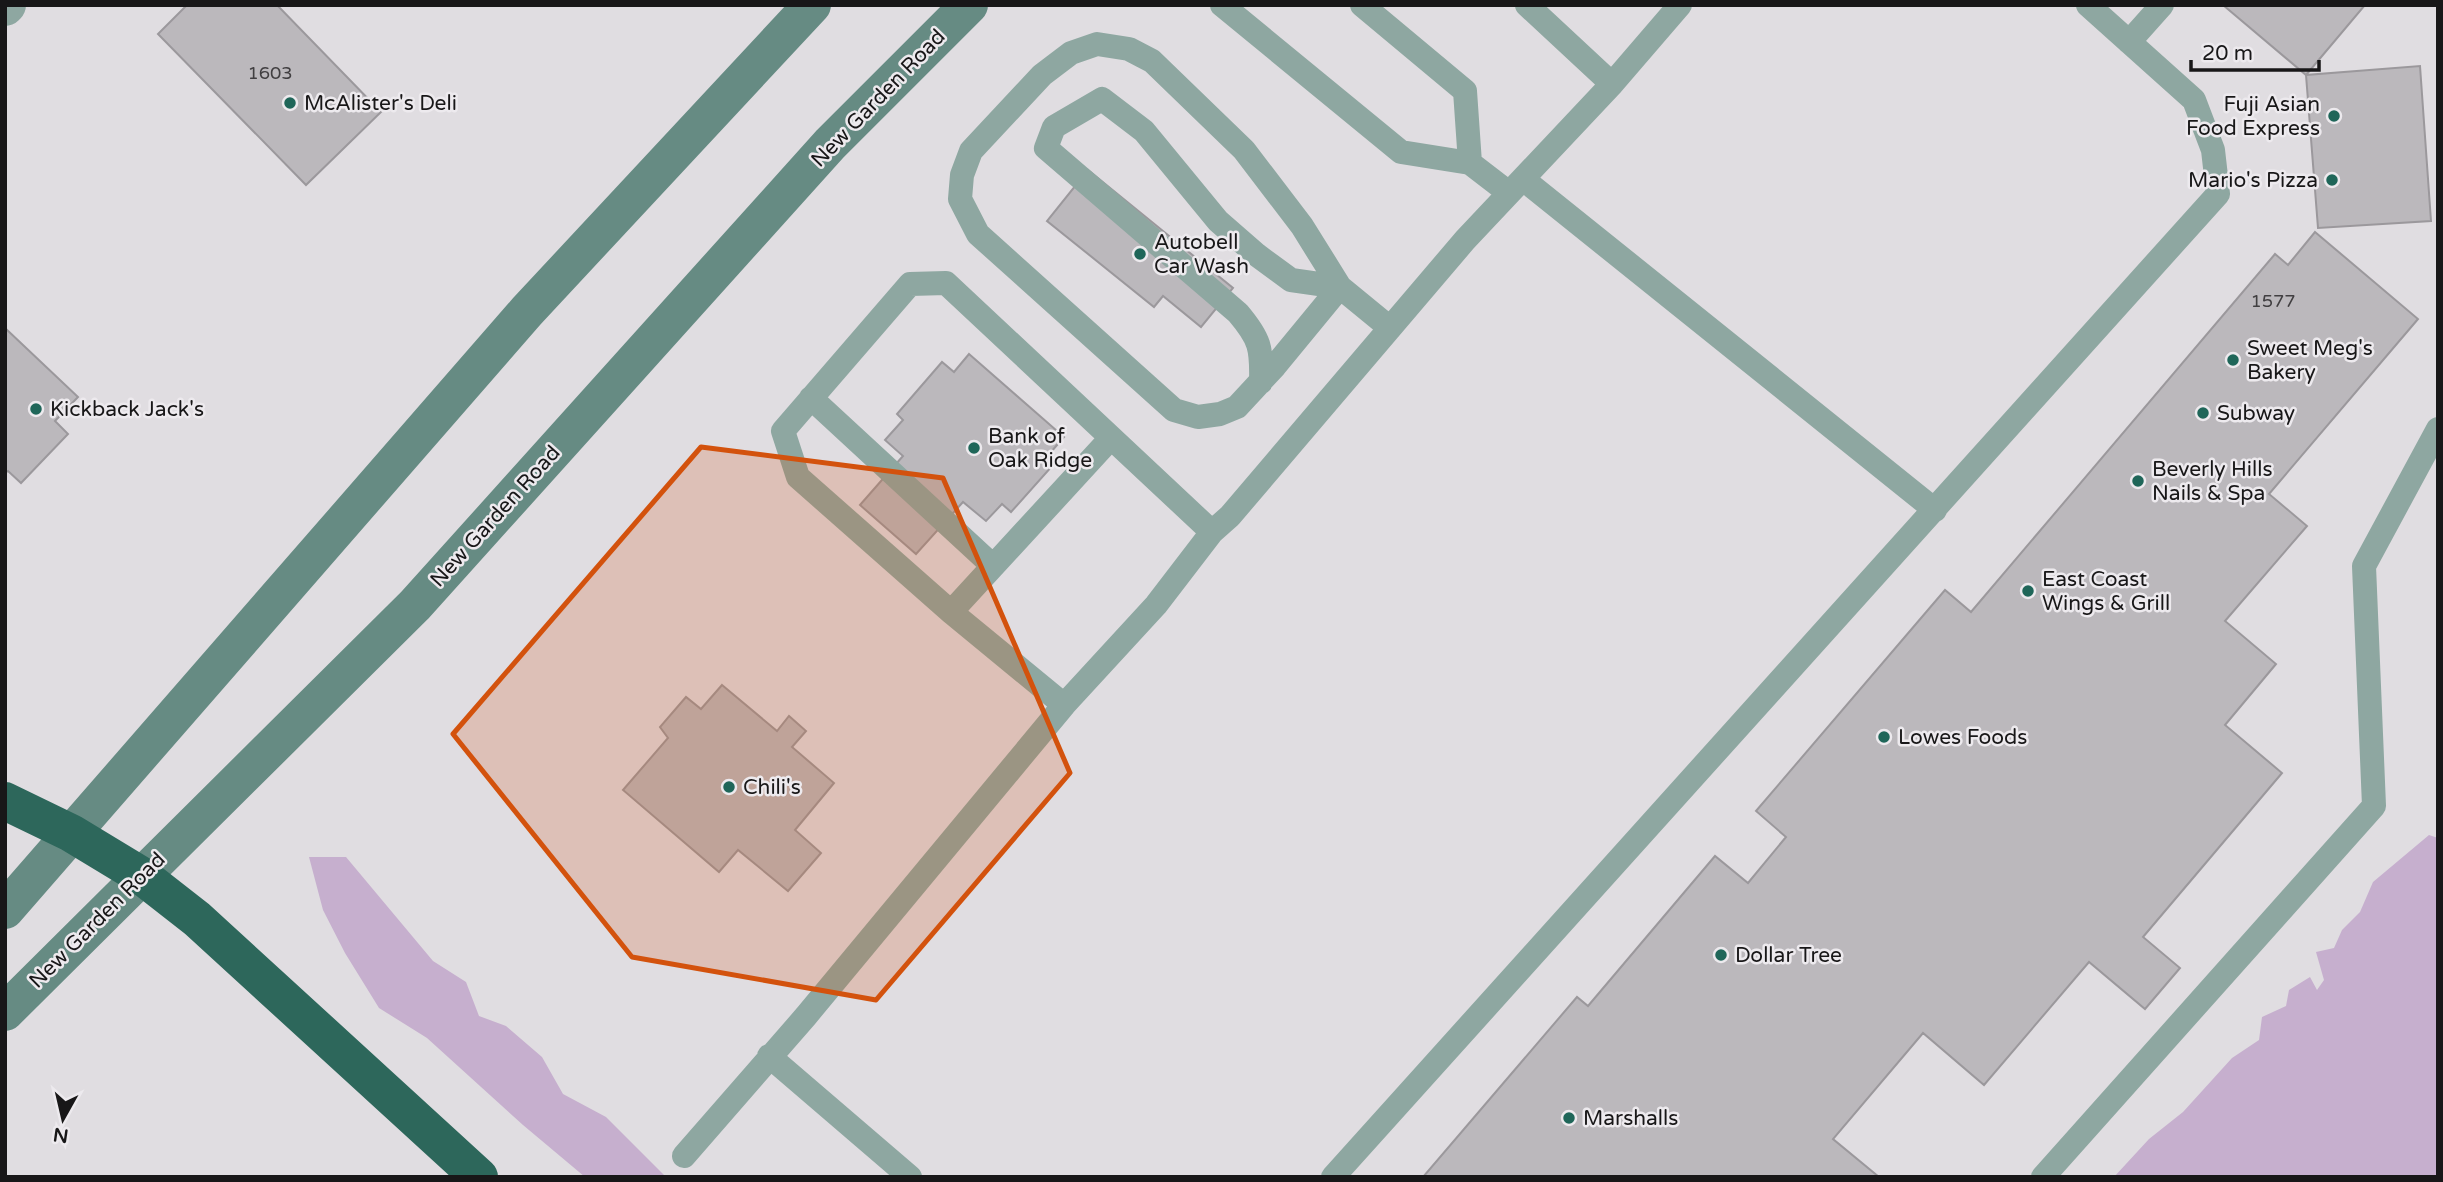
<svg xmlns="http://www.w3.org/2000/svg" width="2443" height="1182" font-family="'Varela Round',sans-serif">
	<rect width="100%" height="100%" fill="#e0dde1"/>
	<!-- green -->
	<path fill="#c6afce" d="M2429 835 2438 838V1177H2114L2149 1139 2183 1112 2232 1058 2259 1040 2262 1017 2286 1006 2289 990 2310 977 2317 990 2324 980 2316 952 2334 948 2342 930 2360 912 2373 882Z
		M309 857H346L433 961 466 982 479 1016 506 1026 542 1057 563 1094 606 1117 666 1177H585L523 1125 427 1038 379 1008 345 953 323 910Z"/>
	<!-- building -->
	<path fill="#bbb8bc" stroke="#9b989c" stroke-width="2" d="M187 5H277L381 112 306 185 158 34Z
		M2223 5H2365L2306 75Z
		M2420 66 2431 221 2318 228 2306 75Z
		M1088 170 1233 288 1201 327 1163 296 1154 307 1047 221Z
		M2315 232 2418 319 2269 494 2307 526 2225 621 2276 664 2225 725 2282 773 2143 937 2180 968 2145 1009 2089 962 1984 1085 1923 1033 1833 1139 1879 1177H1423L1577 997 1588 1006 1715 856 1748 883 1786 837 1756 811 1945 590 1971 612 2275 254 2288 265Z
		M5 328 78 397 55 421 68 434 21 483 8 471 5 473Z
		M969 354 1064 437 1044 460 1053 465 1011 512 1002 504 986 521 963 502 916 554 860 505 903 456 885 440 903 420 897 414 942 362 954 372Z
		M722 685 777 731 789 716 806 731 792 747 834 783 795 830 821 853 788 891 738 850 719 872 623 790 668 738 660 727 686 697 701 709Z"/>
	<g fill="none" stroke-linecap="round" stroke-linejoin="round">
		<!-- lane -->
		<path stroke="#8ea7a1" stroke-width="24" d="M1222 5 1401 152 1470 163 1509 193
			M1362 5 1465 91 1470 163
			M1527 5 1612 84
			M2129 42 2162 5
			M1523 179 1935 510
			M1340 287 1275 366 1237 407 1220 414 1198 417 1174 410 978 234 960 199 962 175 971 151 1042 75 1071 53 1097 44 1129 49 1152 61 1244 150 1302 226 1340 287 1390 328
			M1261 382C1262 348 1260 339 1238 313L1046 148 1054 127 1102 99 1144 131 1218 221 1257 255 1291 280 1340 287
			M811 398 993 566
			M951 612 1110 439
			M1064 705 951 612 798 477 783 431 910 284 946 283 1212 532
			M769 1056 910 1177
			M684 1156 806 1016 1064 705 1156 605 1212 532 1230 516 1465 240 1612 84 1680 5
			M1333 1177 2218 194 2213 150 2194 100 2088 5
			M2043 1177 2374 806 2364 566 2438 429"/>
		<!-- street -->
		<path stroke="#8ea7a1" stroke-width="38" d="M5 7 7 5"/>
		<!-- secondary -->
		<path stroke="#668b83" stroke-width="38" d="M5 910 527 311 812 5
			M5 1012 415 605 830 144 969 5"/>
		<!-- highway -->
		<path stroke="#2d675b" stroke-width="38" d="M5 801 71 833 142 876 197 919 479 1177"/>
	</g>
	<!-- marked area -->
	<path fill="#d3520d" fill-opacity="0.2" stroke="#d3520d" stroke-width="5" stroke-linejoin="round" d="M701 447 943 478 1070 773 876 1000 632 957 453 734Z"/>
	<!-- markers -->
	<g fill="#1f6659" stroke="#edeaee" stroke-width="2.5">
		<circle cx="290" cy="103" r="7"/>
		<circle cx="2334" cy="116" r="7"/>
		<circle cx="2332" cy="180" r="7"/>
		<circle cx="1140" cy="254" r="7"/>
		<circle cx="2233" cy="360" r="7"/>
		<circle cx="36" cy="409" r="7"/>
		<circle cx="2203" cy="413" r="7"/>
		<circle cx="974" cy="448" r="7"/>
		<circle cx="2138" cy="481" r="7"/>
		<circle cx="2028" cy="591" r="7"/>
		<circle cx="1884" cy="737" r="7"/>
		<circle cx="729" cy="787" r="7"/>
		<circle cx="1721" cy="955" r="7"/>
		<circle cx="1569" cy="1118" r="7"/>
	</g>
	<g text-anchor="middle" stroke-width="5" stroke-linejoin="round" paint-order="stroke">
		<!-- number labels -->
		<g font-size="18" fill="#413f41">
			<text x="270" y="79">1603</text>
			<text x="2273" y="307">1577</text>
		</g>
		<!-- street labels -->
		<g font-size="21" fill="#181718" stroke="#edeaee">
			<text transform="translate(878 98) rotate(-46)" y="7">New Garden Road</text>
			<text transform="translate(495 516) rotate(-48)" y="7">New Garden Road</text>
			<text transform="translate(97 920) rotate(-45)" y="7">New Garden Road</text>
		</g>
		<!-- poi labels -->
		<g font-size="21" fill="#181718" stroke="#edeaee" text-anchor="start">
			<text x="304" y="110">McAlister's Deli</text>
			<text x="2320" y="111" text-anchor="end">Fuji Asian<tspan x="2320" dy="24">Food Express</tspan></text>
			<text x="2318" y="187" text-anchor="end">Mario's Pizza</text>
			<text x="1154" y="249">Autobell<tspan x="1154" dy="24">Car Wash</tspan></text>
			<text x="2247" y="355">Sweet Meg's<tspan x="2247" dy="24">Bakery</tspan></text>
			<text x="50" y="416">Kickback Jack's</text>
			<text x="2217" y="420">Subway</text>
			<text x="988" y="443">Bank of<tspan x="988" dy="24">Oak Ridge</tspan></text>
			<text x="2152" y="476">Beverly Hills<tspan x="2152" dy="24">Nails &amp; Spa</tspan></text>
			<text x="2042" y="586">East Coast<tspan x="2042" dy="24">Wings &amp; Grill</tspan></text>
			<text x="1898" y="744">Lowes Foods</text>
			<text x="743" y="794">Chili's</text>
			<text x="1735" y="962">Dollar Tree</text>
			<text x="1583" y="1125">Marshalls</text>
		</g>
	</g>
	<!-- border -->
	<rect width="2443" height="1182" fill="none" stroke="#181718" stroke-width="14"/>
	<!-- north arrow -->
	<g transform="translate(63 1119) rotate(188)" stroke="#edeaee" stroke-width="5" paint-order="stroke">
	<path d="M0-5L12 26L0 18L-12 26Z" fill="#181718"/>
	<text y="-10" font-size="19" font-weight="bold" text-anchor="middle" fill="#181718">N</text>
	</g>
	<!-- scale -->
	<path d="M2191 60v10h128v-10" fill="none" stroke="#181718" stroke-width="3.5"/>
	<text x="2202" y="60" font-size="21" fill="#181718" stroke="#edeaee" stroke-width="5" paint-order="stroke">20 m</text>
</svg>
